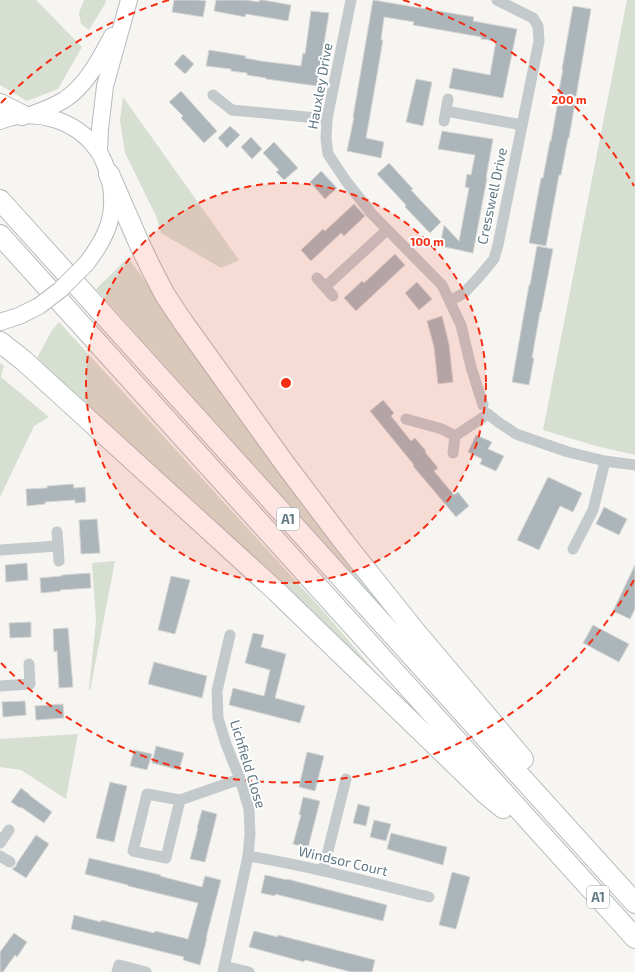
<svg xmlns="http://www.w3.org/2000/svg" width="635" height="972" font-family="'Exo 2',sans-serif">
	<rect width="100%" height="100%" fill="#f6f5f1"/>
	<!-- green -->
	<path fill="#d7ded2" d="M0 0H36L82 47 58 89 27 101 0 85Z
		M84 0H106L105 4 89 30 81 24 79 13Z
		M627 0H635V455L596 446 543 430Z
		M123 97 239 260 221 268 161 233 157 218 125 153 120 121Z
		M128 258 397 620 395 623 96 289Z
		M59 322 326 614 377 674 90 408 37 358 52 330Z
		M0 363 4 366 1 377 49 417 34 426 0 497Z
		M115 561 90 691 89 688 96 621 92 563Z
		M78 734 66 799 21 770 0 767V739Z"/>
	<!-- building -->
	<path fill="#acb6ba" stroke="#d7d6d4" d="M174 0H199L206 1 203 17 172 12Z
		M216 0H246L259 2V0H263L291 5 288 21 246 14 245 17 214 11Z
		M373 0 474 17 473 21 517 29 503 98 449 88 453 68 490 75 496 41 481 39V37L413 25 414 22 384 17 381 40H383L366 138 384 142 381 158 347 151 354 117H353Z
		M573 6 591 9 569 138H568L561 175H559L546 246 529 243 541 178H543L550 141H551L558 101H557L563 69H562Z
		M311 11 329 13 317 86 266 79V78L247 75V73L231 71V69L206 66 209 50 246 56 245 58 261 61 301 66 303 53 305 54Z
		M183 54 194 64 185 74 174 64Z
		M416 79 432 82 423 126 406 122Z
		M181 91 217 131 204 143 181 118 183 116 169 102Z
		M230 126 240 135 227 148 218 138Z
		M442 131 493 139 486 178H487L473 253 440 246 444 225 459 241 469 188 465 187 467 174 471 175 475 155 438 149Z
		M251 137 262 149 252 159 241 147Z
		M274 142 298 168 284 180 276 172 279 170 263 153Z
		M389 163 413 189 411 190 441 222 430 233 405 207 406 205 377 174Z
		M321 171 337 188 325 199 310 182Z
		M354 204 365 216 344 236 341 233 311 261 301 250 323 229 325 231Z
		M537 246 553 249 541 312H540L532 358H534L529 385 512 382 529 285H530Z
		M395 254 405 265 356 311 344 298 362 281 364 283Z
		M417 282 432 299 419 310 405 293Z
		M442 316 449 344 453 382 438 384 434 347 427 321Z
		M383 400 394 413 391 416 411 441 415 438 426 451 425 452 438 468 434 471 454 495 458 492 469 506 456 517 413 466 414 465 370 411Z
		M476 435 492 442 488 449 504 456 496 471 480 464 482 459 468 452Z
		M548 477 582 493 573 512 560 506 539 550 517 540Z
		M73 484 74 488 85 487 86 502 75 503V500L45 502V504L27 506 26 489 47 488V486Z
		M604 507 627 519 619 535 596 524Z
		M97 519 100 553 81 554 79 520Z
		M27 563 28 580 6 582 5 565Z
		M635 565V609L630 619 613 611Z
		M90 573 91 588 60 590 61 591 41 593 40 578 62 576V575Z
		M171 576 190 580 175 634 158 630Z
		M31 622V637L10 638 9 623Z
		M593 625 629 644 619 662 583 643Z
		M68 628 73 687 59 688 57 651 54 652 53 629Z
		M253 633 264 635 261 647 286 654 275 698 305 706 300 723 229 705 233 688 264 696 270 670 245 663Z
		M154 662 207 676 202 698 148 684Z
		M25 701 26 715 3 717 2 702Z
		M63 704 64 718 36 720 35 706Z
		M156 746 184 753 179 770 152 763Z
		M134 750 152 754 147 770 130 766Z
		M307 752 324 756 315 791 299 787Z
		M110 782 127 786 114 842 96 838Z
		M21 788 30 795H29L52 812 44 823 21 807 20 808 11 802Z
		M303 797 320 801 308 848 293 844 301 815H299Z
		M358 804 370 807 366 826 353 823Z
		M202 810 217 814 205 862 190 859 198 828H197Z
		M374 820 391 824 386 841 370 837Z
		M391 833 447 847 443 865 387 849Z
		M36 835 49 844 26 878 12 869 16 866 17 863Z
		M89 858 161 875 160 876 202 887 205 876 221 880 206 938H207L200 965 183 960 184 957 71 929 74 915 101 922V920L154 933 155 931 188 939 198 903 128 886V885L85 874Z
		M452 872 470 877 456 929 439 925Z
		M265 875 287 880V879L387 905 383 921 275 894V896L261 893Z
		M254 931 278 937V935L375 960 372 972H351L305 960 304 962 249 947Z
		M14 933 27 942 17 957 15 955 3 972H0V952Z"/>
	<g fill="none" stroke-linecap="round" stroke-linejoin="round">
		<defs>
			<path id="secondary" d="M33 114C44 110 54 106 64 100 86 86 100 59 112 36
				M0 121C35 107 77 120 98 151 101 154 102 158 104 162 112 180 114 196 111 215 108 233 97 250 86 264
				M99 151 100 129 105 86 129 0
				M0 322 19 316 39 306"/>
			<path id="highway" d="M0 104 22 115
				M109 174 139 243 152 270 165 295 183 322 285 464 344 542 415 631 523 759
				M0 200 635 903
				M0 235 635 938
				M0 342 23 360 276 591 486 794 503 808"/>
		</defs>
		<!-- secondary casing -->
		<use href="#secondary" stroke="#b4bbbe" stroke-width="18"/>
		<!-- highway casing -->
		<use href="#highway" stroke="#b6bbbd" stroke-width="22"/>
		<!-- street -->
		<path stroke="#c4c9cb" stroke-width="11" d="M351 0 327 119 326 139 328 154 346 181 371 213 442 285 461 325 471 367 483 405
			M213 95 232 110 327 119
			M446 111 522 125
			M444 121 448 99
			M317 278 333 296
			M325 287 387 230
			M450 301 464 293 479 277 494 259 498 245 539 41 538 26 533 18 497 0
			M406 419 442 429 455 436 453 453
			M455 436 488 414 498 422 516 434 568 452 605 461 635 465
			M57 532 59 561
			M573 549 593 510 605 461
			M0 550 58 546
			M0 686 30 684 29 664
			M180 800 147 794 133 851 166 858 180 800 240 779
			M0 843 9 830
			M0 856 10 862
			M248 856C309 866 369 882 429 897
			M323 871 346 779
			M224 966 249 972
			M117 972 119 965 146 972
			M223 972 248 856 250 834 249 809 240 779 226 744 218 718 217 691 222 669 230 635"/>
		<!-- secondary -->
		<use href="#secondary" stroke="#fff" stroke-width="16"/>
		<!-- highway -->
		<use href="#highway" stroke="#fff" stroke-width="20"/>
		<defs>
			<path id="secondary-bridge" d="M39 306 60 290 86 264"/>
		</defs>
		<!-- secondary-bridge casing -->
		<use href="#secondary-bridge" stroke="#b4bbbe" stroke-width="18" stroke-linecap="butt"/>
		<!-- secondary-bridge -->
		<use href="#secondary-bridge" stroke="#fff" stroke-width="16"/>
	</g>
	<!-- distance rings -->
	<circle cx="286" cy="383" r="200" fill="#f52d12" fill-opacity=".12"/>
	<g fill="none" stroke="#f52d12" stroke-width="2" stroke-dasharray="7 5">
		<circle cx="286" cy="383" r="200"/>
		<path d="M634 580A400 400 0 0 1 1 663M1 103A400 400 0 0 1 169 0M403 0A400 400 0 0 1 634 186"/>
	</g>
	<g text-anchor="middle" stroke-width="4" stroke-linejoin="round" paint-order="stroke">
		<!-- shield labels -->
		<g fill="#fff" stroke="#90a1aa" stroke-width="1">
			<rect x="277" y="508" width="22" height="22" rx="3"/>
			<rect x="587" y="886" width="22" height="22" rx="3"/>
		</g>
		<g font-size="13" font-weight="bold" fill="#617985">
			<text x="288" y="524">A1</text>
			<text x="598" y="902">A1</text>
		</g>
		<!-- street labels -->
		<g font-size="14" fill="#617985" stroke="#fff">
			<text transform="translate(320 86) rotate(-80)" y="5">Hauxley Drive</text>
			<text transform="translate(492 196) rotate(-78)" y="5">Cresswell Drive</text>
			<text transform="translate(248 764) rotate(73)" y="5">Lichfield Close</text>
			<text transform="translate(343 861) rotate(13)" y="5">Windsor Court</text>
		</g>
	</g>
	<circle cx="286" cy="383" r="6" fill="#f52d12" stroke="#fff" stroke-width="2"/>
	<g font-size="12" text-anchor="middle" font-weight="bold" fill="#f52d12" stroke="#fff" stroke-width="4" stroke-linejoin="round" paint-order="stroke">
		<text x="569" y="104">200 m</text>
		<text x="427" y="246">100 m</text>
	</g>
</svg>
